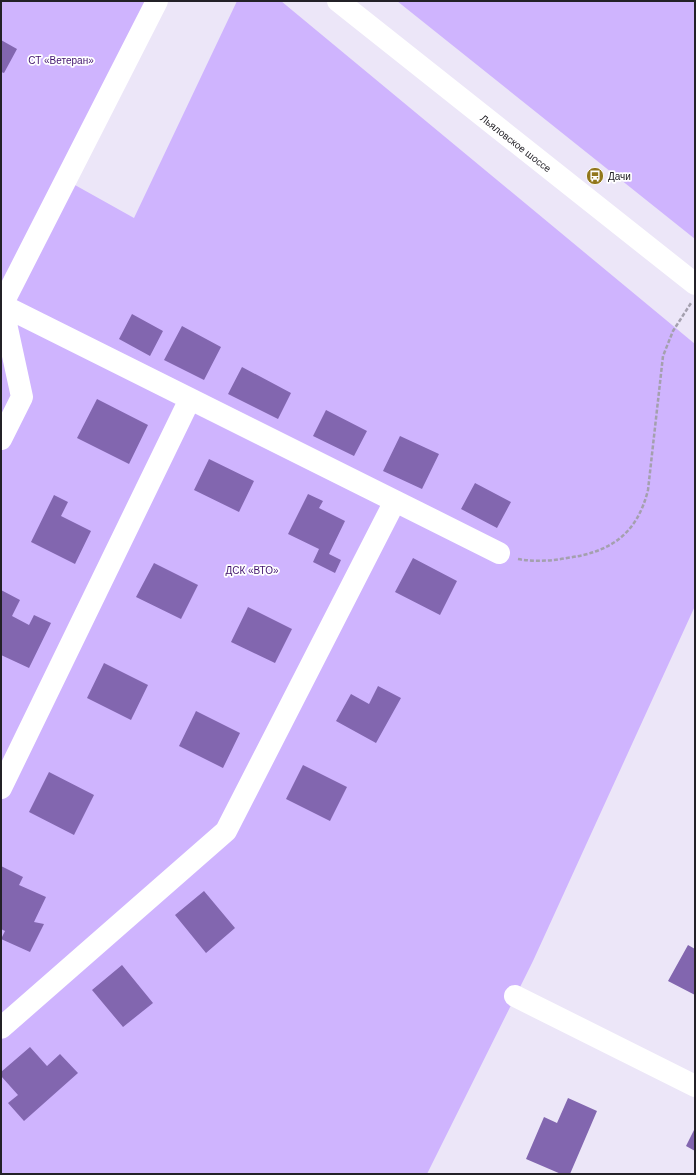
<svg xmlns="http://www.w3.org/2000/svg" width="696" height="1175" font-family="Helvetica,sans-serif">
	<rect width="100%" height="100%" fill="#ece6f8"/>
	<!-- green -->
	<path fill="#cfb4fe" d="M1 1H157L66 180 134 218 237 1H281L695 344V606L533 961 427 1174H1Z
		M397 1H695V239Z"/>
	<!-- building -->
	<path fill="#8266af" d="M1 40 17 49 4 73 1 72Z
		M132 314 163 331 150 356 119 339Z
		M182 326 221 347 204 380 164 360Z
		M242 367 291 393 278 419 228 394Z
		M97 399 148 425 129 464 77 438Z
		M326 410 367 431 354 456 313 436Z
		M400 436 439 454 422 489 383 471Z
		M209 459 254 481 239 512 194 490Z
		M475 483 511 502 497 528 461 509Z
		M308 494 323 501 319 508 345 521 329 554 341 560 335 573 313 562 319 549 288 534Z
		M54 495 68 502 61 516 91 531 75 564 31 542Z
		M413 558 457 581 440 615 395 592Z
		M154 563 198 585 181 619 136 597Z
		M1 590 20 600 12 616 29 625 34 615 51 623 29 668 1 655Z
		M248 607 292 629 275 663 231 642Z
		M104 663 148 685 131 720 87 698Z
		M378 686 401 698 376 743 336 721 351 694 369 704Z
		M196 711 240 733 223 768 179 746Z
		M303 765 347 787 330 821 286 799Z
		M49 772 94 795 74 835 29 812Z
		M1 866 23 877 19 885 46 897 34 922 44 924 30 952 1 939 5 931 1 929Z
		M204 891 235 928 206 953 175 915Z
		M688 945 695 949V995L668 981Z
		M122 965 153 1003 123 1027 92 990Z
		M30 1047 47 1066 60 1054 78 1073 24 1121 8 1103 18 1095 1 1076V1072Z
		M568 1098 597 1111 570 1174H561L526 1159 544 1117 557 1123Z
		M695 1128V1151L686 1146Z"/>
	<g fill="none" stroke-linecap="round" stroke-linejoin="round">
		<!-- path -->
		<path stroke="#a4a0ae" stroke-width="2.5" stroke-dasharray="4 2" stroke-linecap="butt" d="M518 559C534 562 551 561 567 558 611 552 637 534 648 490L663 356 673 331 691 303"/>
		<!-- minor -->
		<path stroke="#fff" stroke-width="22" d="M338 1 695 284
			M1 307 157 1
			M1 439 22 397 2 305
			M395 501 499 553
			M1 788 190 399
			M515 996 695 1086
			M1 1028 226 831 395 501 2 305"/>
	</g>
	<!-- icons -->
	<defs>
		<symbol id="bus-disc" viewBox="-11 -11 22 22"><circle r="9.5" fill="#91761b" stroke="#fff"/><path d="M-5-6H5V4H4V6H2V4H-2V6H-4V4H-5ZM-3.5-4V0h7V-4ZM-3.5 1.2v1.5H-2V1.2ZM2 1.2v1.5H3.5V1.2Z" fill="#fff"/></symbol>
	</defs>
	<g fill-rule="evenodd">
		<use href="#bus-disc" x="585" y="166" width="20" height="20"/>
	</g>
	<g text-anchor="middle" stroke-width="3.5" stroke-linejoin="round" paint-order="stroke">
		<!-- park labels -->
		<g font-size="10" fill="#40136d" stroke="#fff">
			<text x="61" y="64">СТ «Ветеран»</text>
			<text x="252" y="574">ДСК «ВТО»</text>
		</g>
		<!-- street labels -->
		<g font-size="10" fill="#232127" stroke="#fff">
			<text transform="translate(516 143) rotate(38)" y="4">Льяловское шоссе</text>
		</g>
		<!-- poi labels -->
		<g font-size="10" fill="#232127" stroke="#fff" text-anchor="start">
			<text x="608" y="180">Дачи</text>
		</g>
	</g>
	<!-- border -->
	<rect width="696" height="1175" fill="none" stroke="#232127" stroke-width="4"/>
</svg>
